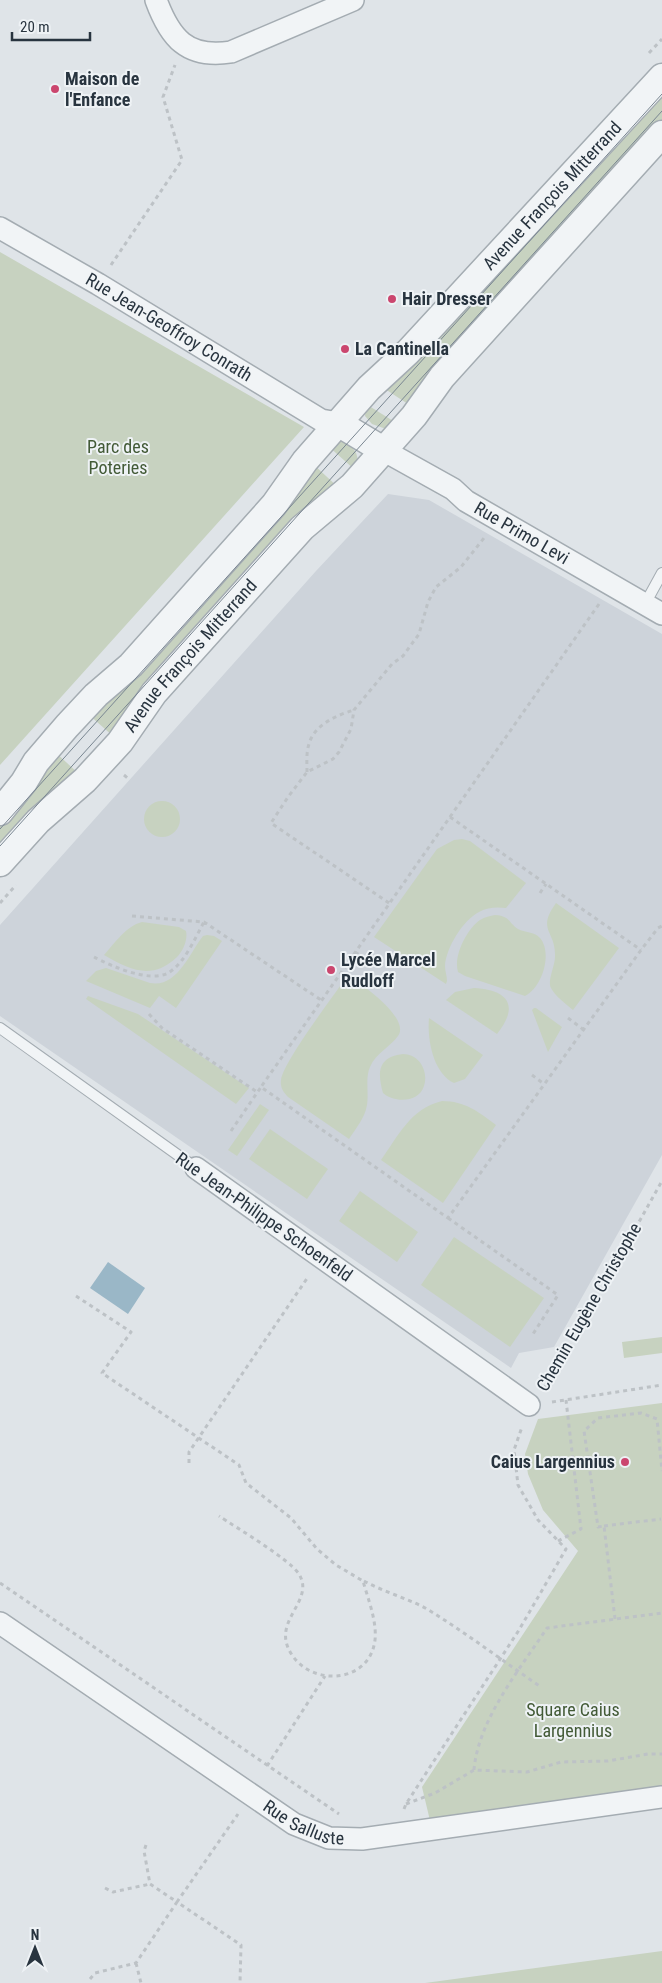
<svg xmlns="http://www.w3.org/2000/svg" width="662" height="1983" font-family="'Roboto Condensed',sans-serif">
	<rect width="100%" height="100%" fill="#dfe4e8"/>
	<!-- built -->
	<path fill="#cdd3da" d="M388 494 429 500 662 634V1155L554 1347 519 1353 511 1368 0 1016V925L316 571Z"/>
	<!-- green -->
	<path fill="#c7d2c0" d="M662 81V125L411 406 382 387Z
		M0 252 304 427 0 765Z
		M366 404 398 424 386 429 372 424 365 416Z
		M340 441C354 445 362 456 355 470L327 445Z
		M313 464 339 488 114 737 88 714Z
		M54 751 79 774 0 854V820Z
		M144 819a18 18 0 1 1 36 0a18 18 0 1 1-36 0Z
		M462 839 470 841 526 883 506 908C497 907 488 907 479 912 463 920 446 948 445 966 445 971 447 976 447 981L446 984 374 937 437 849 454 840Z
		M556 903 619 948 573 1010C566 1004 555 996 551 988 547 981 555 966 555 957 556 930 536 931 556 903Z
		M495 915C510 916 508 922 518 929 525 933 534 931 540 938 553 953 542 988 525 996L465 976 458 972C453 956 467 929 480 920 485 917 490 916 495 915Z
		M142 922 179 927 186 931C188 940 183 951 177 957 153 980 131 971 104 955 115 943 126 926 142 922Z
		M207 935 214 936 222 941 176 1008 159 996 150 1008 86 981 96 971 106 968 150 983C177 988 189 954 203 936Z
		M348 975C360 983 411 1018 398 1036 390 1047 376 1053 370 1067 365 1078 369 1093 367 1105 365 1118 356 1128 349 1139L288 1097C283 1092 280 1087 281 1080 283 1062 335 994 348 975Z
		M474 988C508 990 520 1005 497 1034L446 1000 455 992Z
		M88 996 138 1014 249 1088 236 1104 86 999Z
		M534 1008H536L562 1027 548 1052 532 1010Z
		M429 1018 483 1055 465 1079 454 1083C433 1073 427 1039 429 1018Z
		M403 1054C419 1054 429 1071 424 1086 419 1103 394 1103 383 1093 377 1072 378 1057 403 1054Z
		M442 1101C465 1101 479 1112 496 1125L443 1203 381 1160C399 1135 410 1109 442 1101Z
		M260 1104 269 1110 237 1156 228 1150Z
		M270 1129 328 1169 307 1199 249 1159Z
		M360 1191 418 1232 397 1262 339 1221Z
		M454 1237 544 1298 510 1347 421 1285Z
		M662 1337V1353L624 1358 622 1342Z
		M662 1403V1797L432 1829 422 1787 578 1551 543 1510 528 1474 525 1454 538 1419Z
		M662 1951V1983H425Z"/>
	<!-- water -->
	<path fill="#9ab7c7" d="M108 1262 145 1288 128 1314 90 1288Z"/>
	<g fill="none" stroke-linecap="round" stroke-linejoin="round">
		<defs>
			<path id="service" d="M645 604 662 573
				M0 1028 196 1168"/>
			<g id="minor">
				<path d="M156 0C170 38 187 59 231 52L353 0"/>
				<path id="s1" d="M0 228 98 284 321 420 338 423"/>
				<path id="s2" d="M383 450 453 489 466 501 662 614"/>
				<path d="M196 1168 529 1405"/>
				<path id="s3" d="M0 1623 294 1824 329 1838 362 1839 662 1797"/>
			</g>
			<g id="tertiary">
				<path d="M338 423 383 450"/>
				<path id="s4" d="M0 812 24 782 36 762 67 726 96 695 131 665 274 505 305 461 369 388 408 352 662 77"/>
				<path id="s5" d="M0 863 38 821 85 780 120 742 154 693 302 528 352 486 414 416 442 377 662 134"/>
			</g>
		</defs>
		<!-- service casing -->
		<use href="#service" stroke="#a4acb2" stroke-width="12"/>
		<!-- minor casing -->
		<use href="#minor" stroke="#a4acb2" stroke-width="24"/>
		<!-- tertiary casing -->
		<use href="#tertiary" stroke="#a4acb2" stroke-width="29"/>
		<!-- path -->
		<path stroke="#bdc2c6" stroke-width="3" stroke-dasharray="4 4" stroke-linecap="butt" d="M649 53 662 39
			M111 265 182 160 163 97 175 65
			M599 604 261 1087 448 1218 641 950 658 928 662 926
			M307 772C307 763 306 753 309 744 314 725 337 715 354 710
			M124 775 130 780
			M450 817 641 950
			M540 893 546 884
			M0 903 16 885
			M389 903 271 823 288 797 307 772 333 759 339 752 351 729 354 710 392 664 403 656 419 634 428 602 436 587 461 567 484 538
			M132 916 204 922 321 1000
			M355 952 361 956
			M94 957C111 966 149 983 168 973 185 963 195 938 204 922
			M149 1014 162 1028 257 1092
			M568 1018 584 1030
			M532 1075 544 1084
			M231 1131 261 1087
			M448 1218 558 1295 533 1334
			M76 1296 131 1332 102 1373 239 1465 246 1483 291 1518 317 1549 336 1565 363 1581C368 1599 377 1621 375 1640 370 1683 313 1687 292 1655 269 1621 316 1602 299 1574 289 1559 237 1528 219 1516
			M544 1388 549 1382 662 1181
			M552 1402 662 1385
			M189 1463V1452L308 1277
			M604 1526 661 1519
			M558 1541 581 1529 566 1400
			M364 1581C384 1592 407 1598 427 1609 466 1633 503 1661 541 1687
			M0 1583 339 1814
			M615 1619 604 1526 598 1527 584 1431 598 1418 641 1413 657 1419 662 1471
			M267 1766 325 1676
			M474 1770C478 1720 520 1669 547 1628L662 1613
			M406 1804 435 1793 474 1770 527 1772 561 1762 608 1761 648 1754H662
			M404 1809 406 1804 519 1630 566 1549 538 1520 518 1485 514 1450 522 1427
			M146 1845 144 1851 150 1884 177 1902 238 1814
			M105 1888 113 1892 150 1884
			M136 1963 141 1983
			M90 1979 95 1973 136 1963 177 1902 241 1945 240 1983"/>
		<!-- service -->
		<use href="#service" stroke="#f1f4f6" stroke-width="10"/>
		<!-- minor -->
		<use href="#minor" stroke="#f1f4f6" stroke-width="21"/>
		<!-- tertiary -->
		<use href="#tertiary" stroke="#f1f4f6" stroke-width="26"/>
		<!-- tram -->
		<path stroke="#798691" stroke-width="1" d="M0 829 662 94
			M0 846 662 111"/>
	</g>
	<!-- markers -->
	<g fill="#cb466e" stroke="#eef2f5" stroke-width="2">
		<circle cx="55" cy="89" r="5"/>
		<circle cx="392" cy="299" r="5"/>
		<circle cx="345" cy="349" r="5"/>
		<circle cx="331" cy="970" r="5"/>
		<circle cx="625" cy="1462" r="5"/>
	</g>
	<g text-anchor="middle" stroke-width="4" stroke-linejoin="round" paint-order="stroke">
		<!-- poi labels -->
		<g font-size="18" font-weight="bold" fill="#28343f" stroke="#eef2f5" text-anchor="start">
			<text x="65" y="85">Maison de<tspan x="65" dy="21">l'Enfance</tspan></text>
			<text x="402" y="305">Hair Dresser</text>
			<text x="355" y="355">La Cantinella</text>
			<text x="341" y="966">Lycée Marcel<tspan x="341" dy="21">Rudloff</tspan></text>
			<text x="615" y="1468" text-anchor="end">Caius Largennius</text>
		</g>
		<!-- street labels -->
		<g font-size="18" fill="#28343f" stroke="#eef2f5">
			<text dy="6" stroke="none"><textPath href="#s4" startOffset="829">Avenue François Mitterrand</textPath></text>
			<text dy="6" stroke="none"><textPath href="#s1" startOffset="196">Rue Jean-Geoffroy Conrath</textPath></text>
			<text dy="6" stroke="none"><textPath href="#s2" startOffset="162">Rue Primo Levi</textPath></text>
			<text dy="6" stroke="none"><textPath href="#s5" startOffset="282">Avenue François Mitterrand</textPath></text>
			<text transform="translate(264 1217) rotate(35)" y="6">Rue Jean-Philippe Schoenfeld</text>
			<text transform="translate(589 1307) rotate(-60)" y="6">Chemin Eugène Christophe</text>
			<text dy="6" stroke="none"><textPath href="#s3" startOffset="365">Rue Salluste</textPath></text>
		</g>
		<!-- park labels -->
		<g font-size="18" fill="#425a36" stroke="#eef2f5">
			<text x="118" y="453">Parc des<tspan x="118" dy="21">Poteries</tspan></text>
			<text x="573" y="1716">Square Caius<tspan x="573" dy="21">Largennius</tspan></text>
		</g>
	</g>
	<!-- north arrow -->
	<g transform="translate(35 1948)" stroke="#eef2f5" stroke-width="4" paint-order="stroke">
	<path d="M0-4L9 19L0 12L-9 19Z" fill="#28343f"/>
	<text y="-8" font-size="14" font-weight="bold" text-anchor="middle" fill="#28343f">N</text>
	</g>
	<!-- scale -->
	<path d="M12 32v8h78v-8" fill="none" stroke="#28343f" stroke-width="2.5"/>
	<text x="20" y="32" font-size="15" fill="#28343f" stroke="#eef2f5" stroke-width="4" paint-order="stroke">20 m</text>
</svg>
